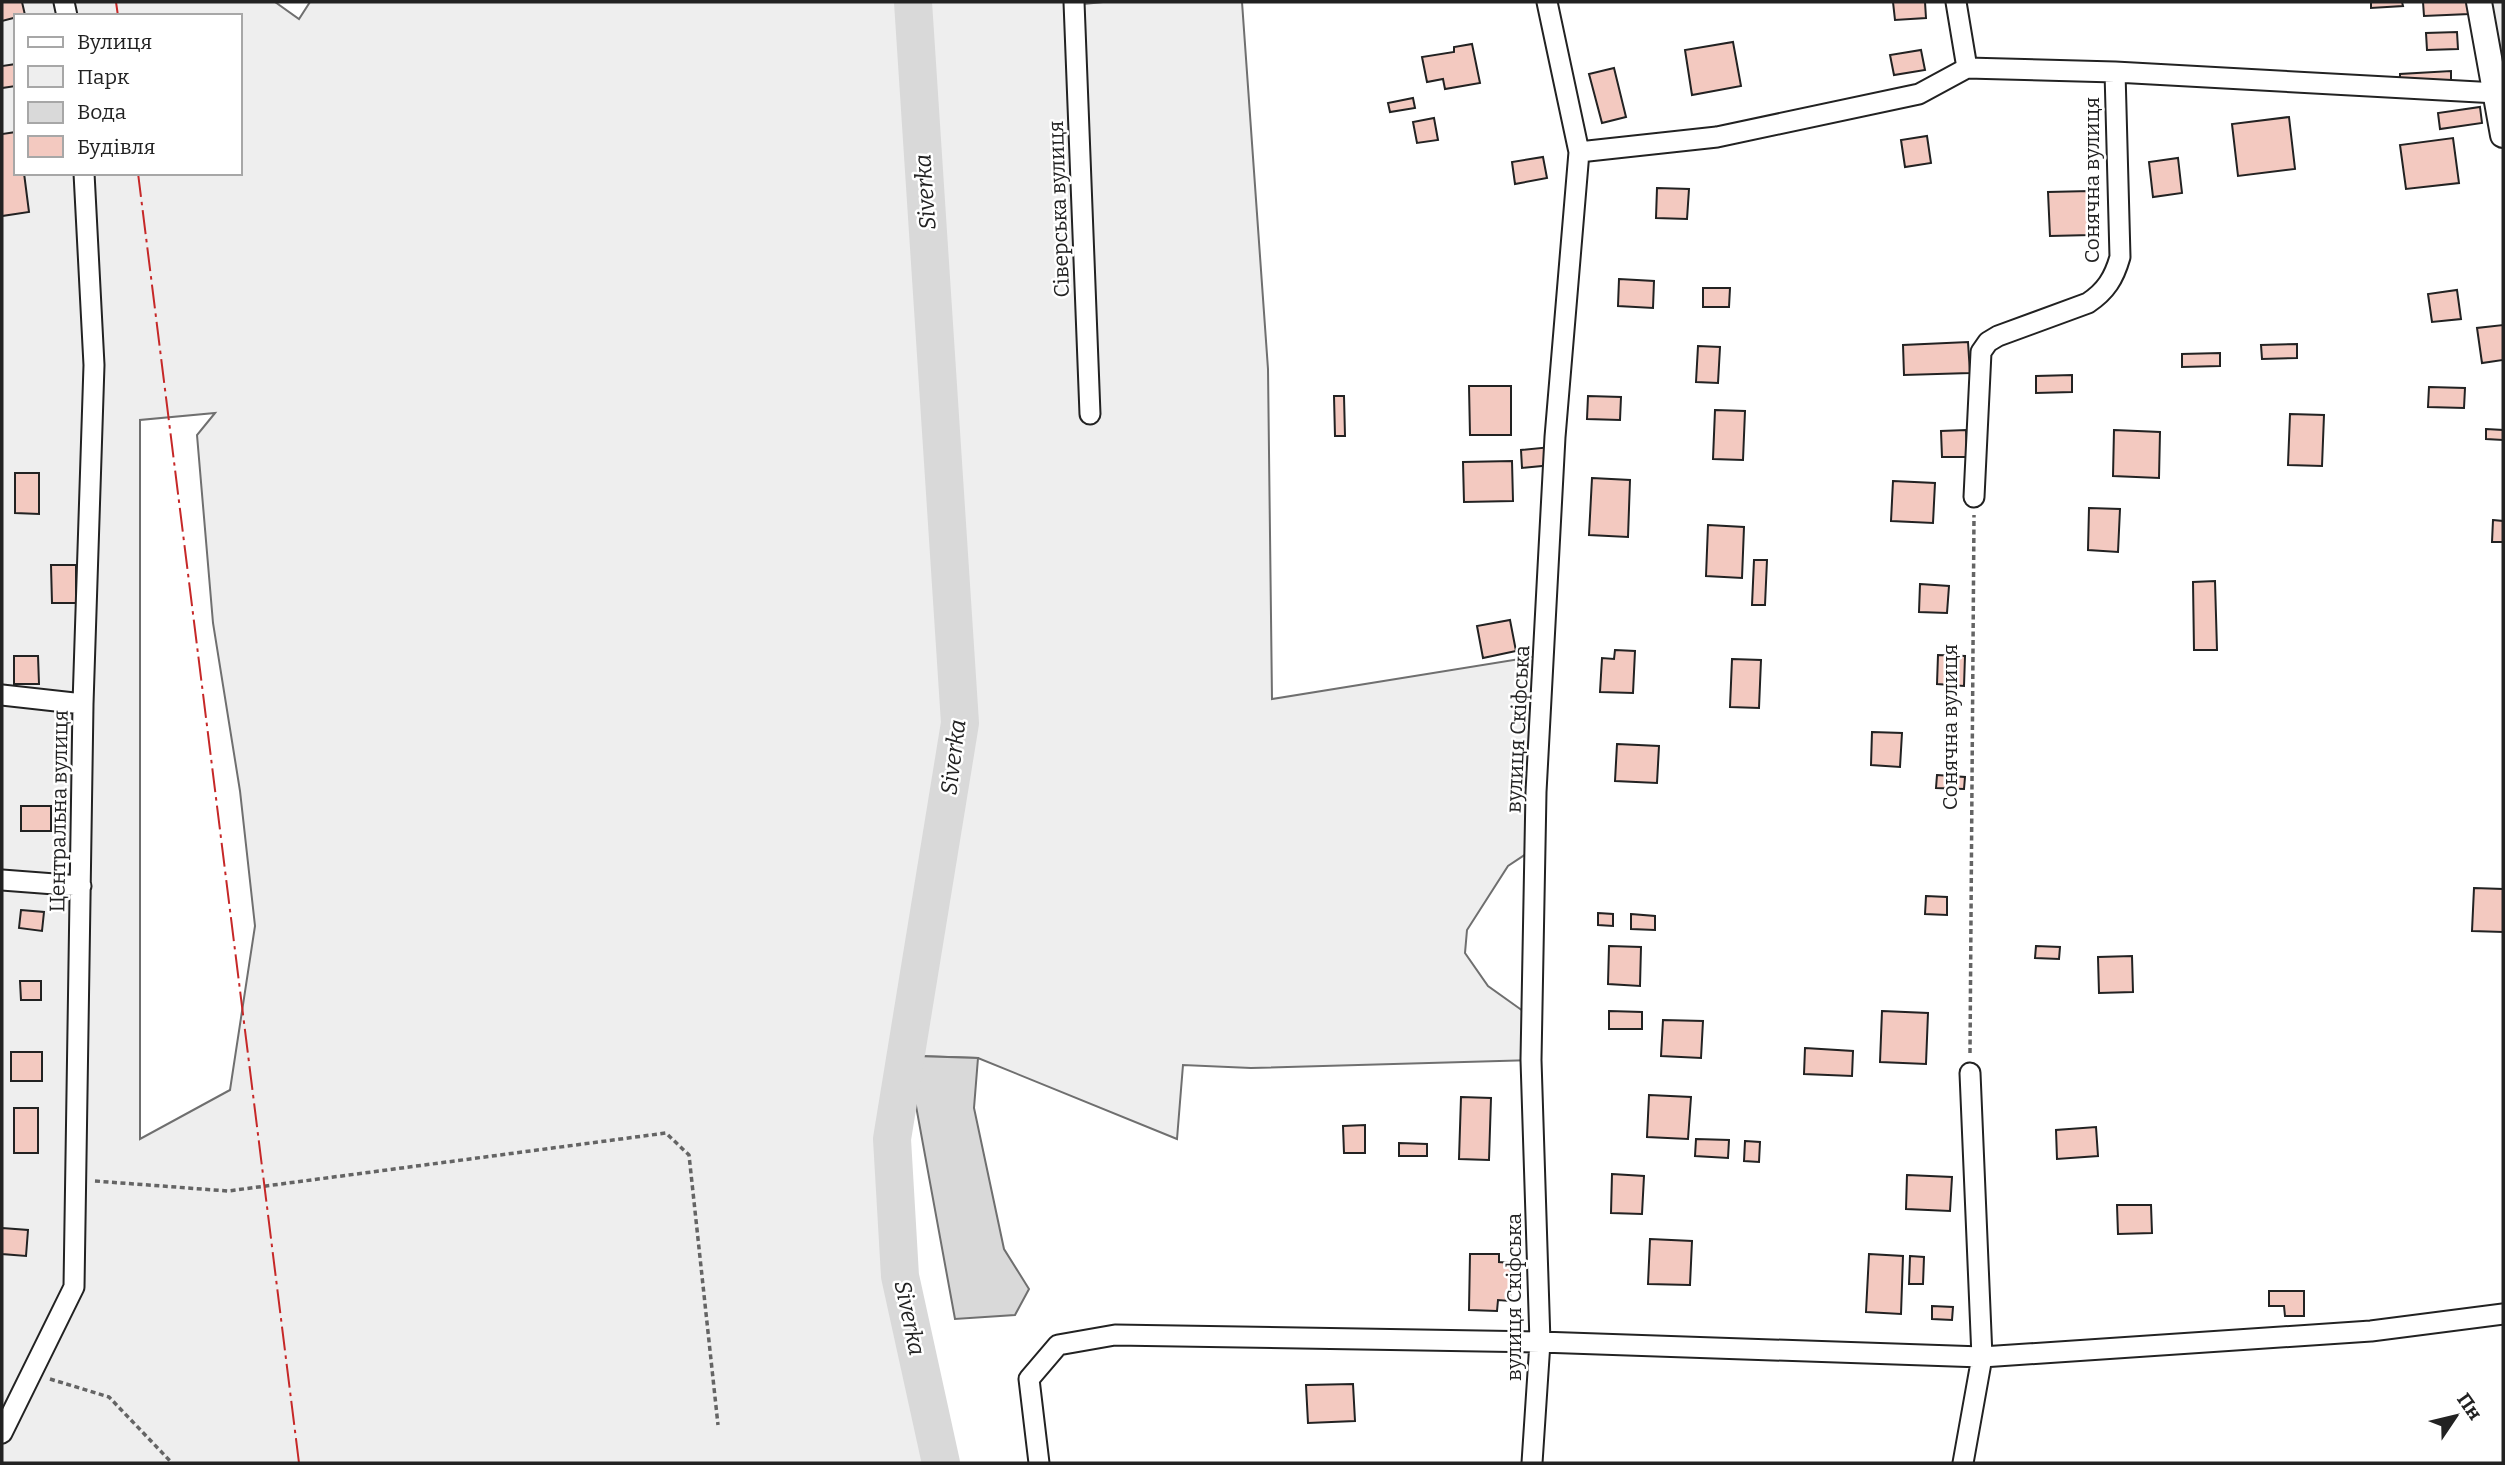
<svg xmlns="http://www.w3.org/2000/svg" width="2505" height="1465" font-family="Bitter,serif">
	<rect width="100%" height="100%" fill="#fff"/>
	<!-- green -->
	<path fill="#eee" stroke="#6f6f6f" stroke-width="2" fill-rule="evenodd" d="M2 2H275L299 19 310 2H1064L1065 6 1103 2H1242L1268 369 1272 699 1544 655 1535 848 1508 866 1467 930 1465 953 1488 986 1523 1011 1531 1060 1251 1068 1183 1065 1177 1139 978 1058 890 1055 900 1276 941 1463H2ZM16 16H240V173H16ZM215 413 197 435 213 623 240 791 255 926 230 1090 140 1139V420Z
		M2491 2H2503V79Z"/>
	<!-- water -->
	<path fill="#d9d9d9" stroke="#6f6f6f" stroke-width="2" d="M916 1056 978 1058 974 1108 1004 1249 1029 1289 1015 1315 955 1319 916 1106Z"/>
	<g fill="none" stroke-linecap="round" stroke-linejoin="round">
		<!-- river -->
		<path stroke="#d9d9d9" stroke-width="38" d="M913 2 960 723 892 1139 900 1276 941 1463"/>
	</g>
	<!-- building -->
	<path fill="#f3c9c0" stroke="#222" stroke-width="2" d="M2 2H22L25 15 2 21Z
		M1893 2H1925L1926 18 1895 20Z
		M2371 2H2402L2403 6 2371 8Z
		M2423 2H2468L2469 14 2424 16Z
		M2457 32 2458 49 2427 50 2426 33Z
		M1733 42 1741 86 1692 95 1685 50Z
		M1472 44 1480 83 1445 89 1443 79 1427 82 1422 57 1454 52V47Z
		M1921 50 1925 70 1894 75 1890 55Z
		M16 64V86L2 88V66Z
		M1614 68 1626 117 1602 123 1589 74Z
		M2451 71V80L2400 83V74Z
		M1413 98 1415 108 1390 112 1388 103Z
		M2480 107 2482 123 2440 129 2438 113Z
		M2289 117 2295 169 2238 176 2232 124Z
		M1434 118 1438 140 1417 143 1413 122Z
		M16 132V173H24L29 212 2 216V134Z
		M1927 136 1931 163 1905 167 1901 140Z
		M2453 138 2459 183 2406 189 2400 145Z
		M1543 157 1547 178 1515 184 1512 162Z
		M2178 158 2182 193 2153 197 2149 162Z
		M1657 188 1689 189 1687 219 1656 218Z
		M2090 191 2091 235 2050 236 2048 192Z
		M1619 279 1654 281 1653 308 1618 306Z
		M1703 288H1730L1729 307H1703Z
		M2457 290 2461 319 2432 322 2428 294Z
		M2503 325V360L2482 363 2477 328Z
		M1968 342 1970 373 1904 375 1903 345Z
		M2297 344V358L2262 359 2261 345Z
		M1698 346 1720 347 1718 383 1696 382Z
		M2220 353V366L2182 367V354Z
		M2072 375V392L2036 393V376Z
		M1469 386H1511V435H1470Z
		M2429 387 2465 388 2464 408 2428 407Z
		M1334 396H1344L1345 436H1335Z
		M1588 396 1621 397 1620 420 1587 419Z
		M1715 410 1745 411 1743 460 1713 459Z
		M2290 414 2324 415 2322 466 2288 465Z
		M2486 429 2503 430V440L2486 439Z
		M1966 430 1967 457H1942L1941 431Z
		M2114 430 2160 432 2159 478 2113 476Z
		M1551 447 1552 465 1522 468 1521 450Z
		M1512 461 1513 501 1464 502 1463 462Z
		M15 473H39V514L15 513Z
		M1592 478 1630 480 1628 537 1589 535Z
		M1893 481 1935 483 1933 523 1891 521Z
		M2089 508 2120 509 2118 552 2088 550Z
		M2493 520 2503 521V542H2492Z
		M1708 525 1744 527 1742 578 1706 576Z
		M1754 560H1767L1765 605H1752Z
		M51 565H76V603H52Z
		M2215 581 2217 650H2194L2193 582Z
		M1920 584 1949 586 1947 613 1919 612Z
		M1510 620 1516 651 1483 658 1477 626Z
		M1615 650 1635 651 1633 693 1600 692 1602 658 1614 659Z
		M1938 655 1965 656 1964 686 1937 684Z
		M14 656H38L39 684H14Z
		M1732 659 1761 660 1759 708 1730 707Z
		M1872 732 1902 733 1900 767 1871 765Z
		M1617 744 1659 746 1657 783 1615 781Z
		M1937 775 1965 777 1964 789 1936 788Z
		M21 806H51V831H21Z
		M2474 888 2503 889V932L2472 931Z
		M1926 896 1947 897V915L1925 914Z
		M21 910 44 912 42 931 19 928Z
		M1598 913 1613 914V926L1598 925Z
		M1631 914 1655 916V930L1631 929Z
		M1609 946 1641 947 1640 986 1608 984Z
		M2036 946 2060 947 2059 959 2035 958Z
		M2132 956 2133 992 2099 993 2098 957Z
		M20 981H41V1000H21Z
		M1609 1011 1642 1012V1029H1609Z
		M1882 1011 1928 1013 1926 1064 1880 1062Z
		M1663 1020 1703 1021 1701 1058 1661 1056Z
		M1805 1048 1853 1051 1852 1076 1804 1074Z
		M11 1052H42V1081H11Z
		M1649 1095 1691 1097 1688 1139 1647 1137Z
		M1461 1097 1491 1098 1489 1160 1459 1159Z
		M14 1108H38V1153H14Z
		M1365 1125V1153H1344L1343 1126Z
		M2096 1127 2098 1156 2057 1159 2056 1130Z
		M1696 1139 1729 1140 1728 1158 1695 1156Z
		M1745 1141 1760 1142 1759 1162 1744 1161Z
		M1399 1143 1427 1144V1156H1399Z
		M1612 1174 1644 1176 1642 1214 1611 1213Z
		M1907 1175 1952 1177 1950 1211 1906 1209Z
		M2117 1205H2151L2152 1233 2118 1234Z
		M2 1228 28 1230 26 1256 2 1254Z
		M1650 1239 1692 1241 1690 1285 1648 1284Z
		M1470 1254H1499V1262L1511 1263 1510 1301 1498 1300 1497 1311 1469 1310Z
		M1869 1254 1903 1256 1901 1314 1866 1312Z
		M1910 1256 1924 1257 1923 1284H1909Z
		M2269 1291H2304V1316H2285L2284 1306H2269Z
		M1932 1306 1953 1307 1952 1320 1932 1319Z
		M1353 1384 1355 1421 1308 1423 1306 1385Z"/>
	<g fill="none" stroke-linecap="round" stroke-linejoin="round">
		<defs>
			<path id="minor" d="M64 2 67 16
				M1074 2 1090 414
				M1956 2 1967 68
				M1579 152 1717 137 1919 94 1967 68 2115 72 2497 93
				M1974 497 1981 352 1988 342 1998 336 2088 303C2106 291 2114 278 2120 257L2115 72
				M2 695 83 704
				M2 880 81 886
				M2 1433 74 1287 83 704 94 365 84 173
				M1039 1463 1029 1379 1058 1345 1115 1335 1540 1342 1982 1357 2371 1331 2503 1314
				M1532 1463 1540 1342 1531 1060 1536 792 1555 437 1579 152 1547 2
				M1963 1463 1982 1357 1970 1073"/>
			<path id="tertiary" d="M2479 2 2503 135"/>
		</defs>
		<!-- minor casing -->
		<use href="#minor" stroke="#222" stroke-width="23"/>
		<!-- tertiary casing -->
		<use href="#tertiary" stroke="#222" stroke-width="28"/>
		<!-- path -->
		<path stroke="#646464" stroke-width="3.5" stroke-dasharray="5 3.5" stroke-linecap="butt" d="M1970 1053 1974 515
			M95 1181 228 1191 666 1133 689 1155 718 1425
			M50 1379 109 1397 172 1463"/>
		<!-- minor -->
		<use href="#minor" stroke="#fff" stroke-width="19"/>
		<!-- tertiary -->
		<use href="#tertiary" stroke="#fff" stroke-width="24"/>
		<!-- power -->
		<path stroke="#c62828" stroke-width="2" stroke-dasharray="24 5 3.5 5" stroke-linecap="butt" d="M116 2 118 16
			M138 173 299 1463"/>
	</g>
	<g text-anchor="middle" stroke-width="5" stroke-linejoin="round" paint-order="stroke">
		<!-- street labels -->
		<g font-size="21" fill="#222" stroke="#fff">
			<text transform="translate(2092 180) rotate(-90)" y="7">Сонячна вулиця</text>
			<text transform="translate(1059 209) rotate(-92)" y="7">Сіверська вулиця</text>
			<text transform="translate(1950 727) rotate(-90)" y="7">Сонячна вулиця</text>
			<text transform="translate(1518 729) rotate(-87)" y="7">вулиця Скіфська</text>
			<text transform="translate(59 811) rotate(-89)" y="7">Центральна вулиця</text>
			<text transform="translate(1514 1297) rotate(-90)" y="7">вулиця Скіфська</text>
		</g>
		<!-- water labels -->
		<g font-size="23" font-style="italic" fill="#222" stroke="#fff">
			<text transform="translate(925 192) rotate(-94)" y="8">Siverka</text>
			<text transform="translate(953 757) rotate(-83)" y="8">Siverka</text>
			<text transform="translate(910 1318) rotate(78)" y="8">Siverka</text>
		</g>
	</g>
	<!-- border -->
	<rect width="2505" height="1465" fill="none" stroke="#222222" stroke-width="7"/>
	<!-- legend -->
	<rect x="14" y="14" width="228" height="161" fill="#ffffff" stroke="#a7a7a7" stroke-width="2"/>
	<rect x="28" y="37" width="35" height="10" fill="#ffffff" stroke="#a7a7a7" stroke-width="2"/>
	<text x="77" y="49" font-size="21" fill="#222222">Вулиця</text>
	<rect x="28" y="66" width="35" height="21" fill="#eeeeee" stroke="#a7a7a7" stroke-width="2"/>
	<text x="77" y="84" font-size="21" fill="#222222">Парк</text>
	<rect x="28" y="102" width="35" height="21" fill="#d9d9d9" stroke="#a7a7a7" stroke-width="2"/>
	<text x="77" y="119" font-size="21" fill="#222222">Вода</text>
	<rect x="28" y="136" width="35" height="21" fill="#f3c9c0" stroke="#a7a7a7" stroke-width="2"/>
	<text x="77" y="154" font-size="21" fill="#222222">Будівля</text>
	<!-- north arrow -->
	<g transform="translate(2456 1416) rotate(55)" stroke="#ffffff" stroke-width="5" paint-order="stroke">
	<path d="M0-5L12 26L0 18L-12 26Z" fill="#222222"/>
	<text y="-10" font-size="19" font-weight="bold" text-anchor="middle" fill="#222222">Пн</text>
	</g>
</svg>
